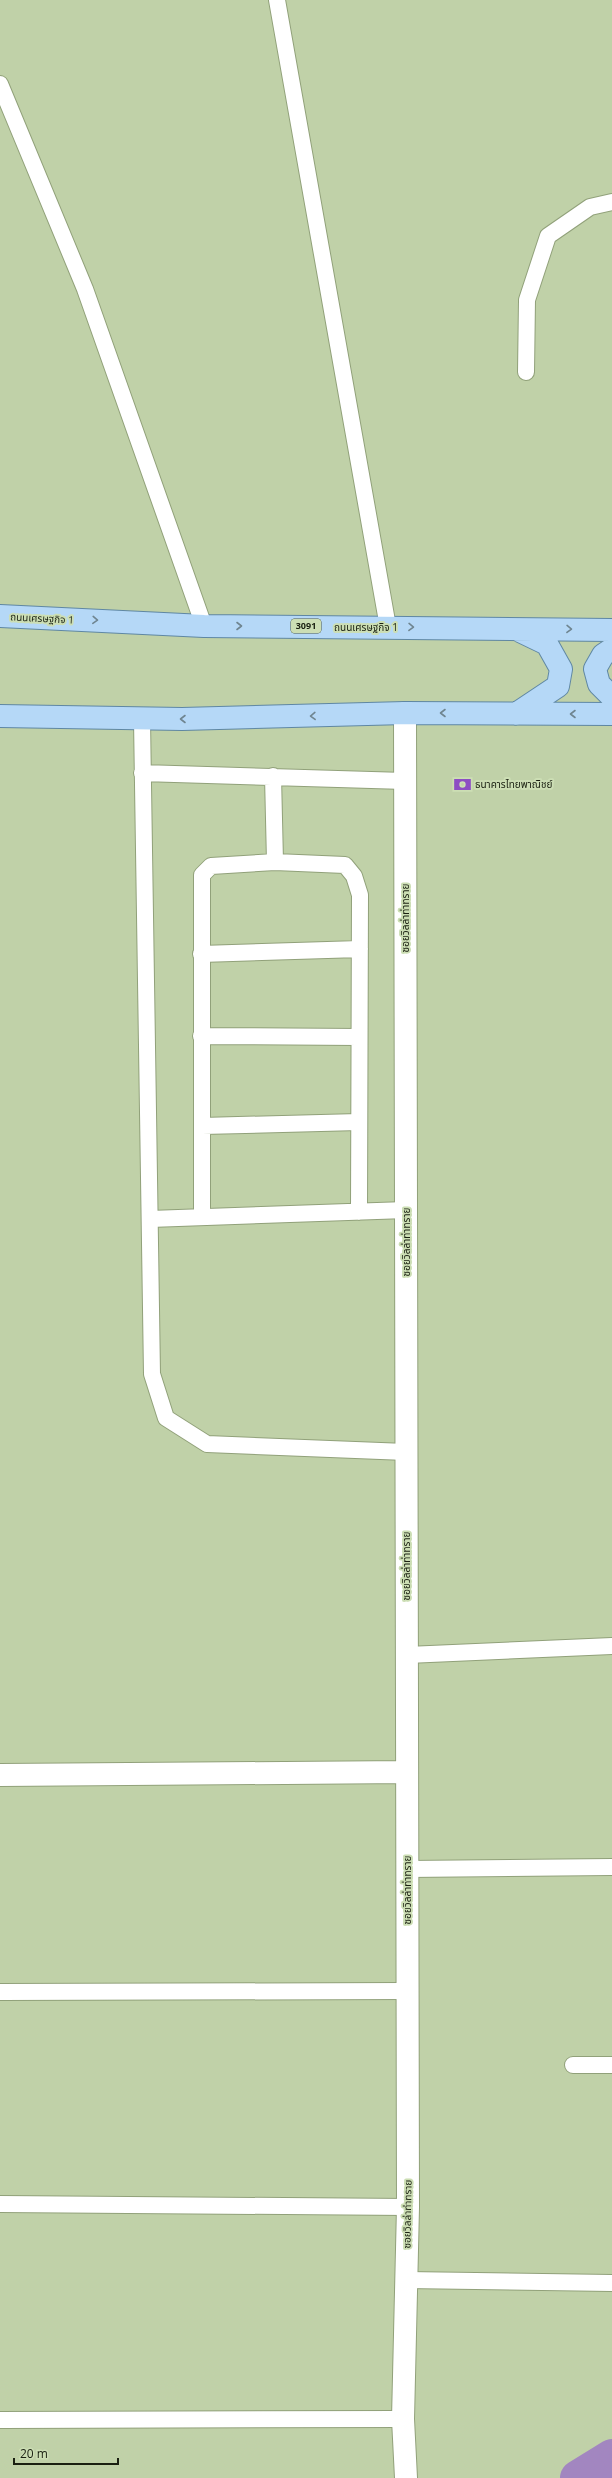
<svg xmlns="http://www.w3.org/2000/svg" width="612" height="2478" font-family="'Open Sans','Noto Sans Thai',sans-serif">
	<rect width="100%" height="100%" fill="#c0d1a8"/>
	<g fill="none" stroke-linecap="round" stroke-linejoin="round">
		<!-- canal -->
		<path stroke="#a286c0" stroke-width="36" d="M578 2478 612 2457"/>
		<defs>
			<path id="lane" d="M277 0 388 627
				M0 84 85 289 204 626
				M526 372 527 300 548 236 590 207 612 202
				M142 719 152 1374 166 1418 207 1444 406 1452
				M142 773 405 781
				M273 776 275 862
				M201 954 360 949
				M201 1036 359 1037
				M202 1126 359 1122
				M202 1217V875L211 866 275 862 345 865 354 876 360 895 359 1212
				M150 1219 406 1210
				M407 1655 612 1646
				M407 1869 612 1867
				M0 1992 407 1991
				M573 2065H612
				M0 2204 408 2207
				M406 2280 612 2283
				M0 2420 403 2419"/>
			<path id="street" d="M405 713 408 2207 403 2419 406 2478
				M0 1775 407 1772"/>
			<path id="primary" d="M0 616 204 626 612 630
				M612 649 603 655 595 669 599 684 612 697
				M516 714 558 686 561 669 547 644 520 631
				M0 716 182 719 405 713 612 714"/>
		</defs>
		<!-- lane casing -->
		<use href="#lane" stroke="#91a17a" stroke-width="18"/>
		<!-- street casing -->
		<use href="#street" stroke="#91a17a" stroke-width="24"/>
		<!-- primary casing -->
		<use href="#primary" stroke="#5f87a3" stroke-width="24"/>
		<!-- lane -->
		<use href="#lane" stroke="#fff" stroke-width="16"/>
		<!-- street -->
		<use href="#street" stroke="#fff" stroke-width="22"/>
		<!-- primary -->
		<use href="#primary" stroke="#b5d8f7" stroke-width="22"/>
	</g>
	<!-- one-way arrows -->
	<defs><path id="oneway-chevron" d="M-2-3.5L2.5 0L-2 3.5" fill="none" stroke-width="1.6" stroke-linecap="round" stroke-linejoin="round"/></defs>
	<g stroke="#6f8590">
		<use href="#oneway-chevron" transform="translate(95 620) rotate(3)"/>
		<use href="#oneway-chevron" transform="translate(239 626)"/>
		<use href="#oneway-chevron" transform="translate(411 627) rotate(1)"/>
		<use href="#oneway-chevron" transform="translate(569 629) rotate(1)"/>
		<use href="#oneway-chevron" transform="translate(443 713) rotate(-180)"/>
		<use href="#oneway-chevron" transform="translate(573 714) rotate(-180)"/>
		<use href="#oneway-chevron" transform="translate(313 716) rotate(178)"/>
		<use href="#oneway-chevron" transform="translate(183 719) rotate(180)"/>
	</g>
	<!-- icons -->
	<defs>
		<symbol id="bank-bare" viewBox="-9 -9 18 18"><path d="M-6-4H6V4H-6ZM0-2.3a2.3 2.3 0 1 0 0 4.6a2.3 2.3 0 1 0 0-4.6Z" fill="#8d4ec3" stroke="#ccdeb4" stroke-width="2.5" paint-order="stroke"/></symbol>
	</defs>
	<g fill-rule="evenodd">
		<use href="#bank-bare" x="450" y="772" width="25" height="25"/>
	</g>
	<g text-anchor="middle" stroke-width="4" stroke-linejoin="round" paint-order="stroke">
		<!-- shield labels -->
		<rect fill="#ccdeb4" stroke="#4f5942" stroke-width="1" x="291" y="619" width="30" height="14" rx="3"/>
		<g font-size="9" font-weight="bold" fill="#1a2011">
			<text x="306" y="629">3091</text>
		</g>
		<!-- street labels -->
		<g font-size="10" fill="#1a2011" stroke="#ccdeb4">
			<text transform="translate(42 618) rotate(3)" y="4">ถนนเศรษฐกิจ 1</text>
			<text x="366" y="631">ถนนเศรษฐกิจ 1</text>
			<text transform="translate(405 918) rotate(-90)" y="4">ซอยวิลล่าท่าทราย</text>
			<text transform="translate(406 1242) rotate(-90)" y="4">ซอยวิลล่าท่าทราย</text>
			<text transform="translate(406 1566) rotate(-90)" y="4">ซอยวิลล่าท่าทราย</text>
			<text transform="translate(407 1890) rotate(-90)" y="4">ซอยวิลล่าท่าทราย</text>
			<text transform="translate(407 2214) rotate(-89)" y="4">ซอยวิลล่าท่าทราย</text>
		</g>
		<!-- poi labels -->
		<g font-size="10" fill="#1a2011" stroke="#ccdeb4" text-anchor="start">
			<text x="475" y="788">ธนาคารไทยพาณิชย์</text>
		</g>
	</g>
	<!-- scale -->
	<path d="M14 2458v6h104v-6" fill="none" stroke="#1a2011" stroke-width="2"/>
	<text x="20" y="2458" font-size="12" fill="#1a2011" stroke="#ccdeb4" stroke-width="3" paint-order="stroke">20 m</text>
</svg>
